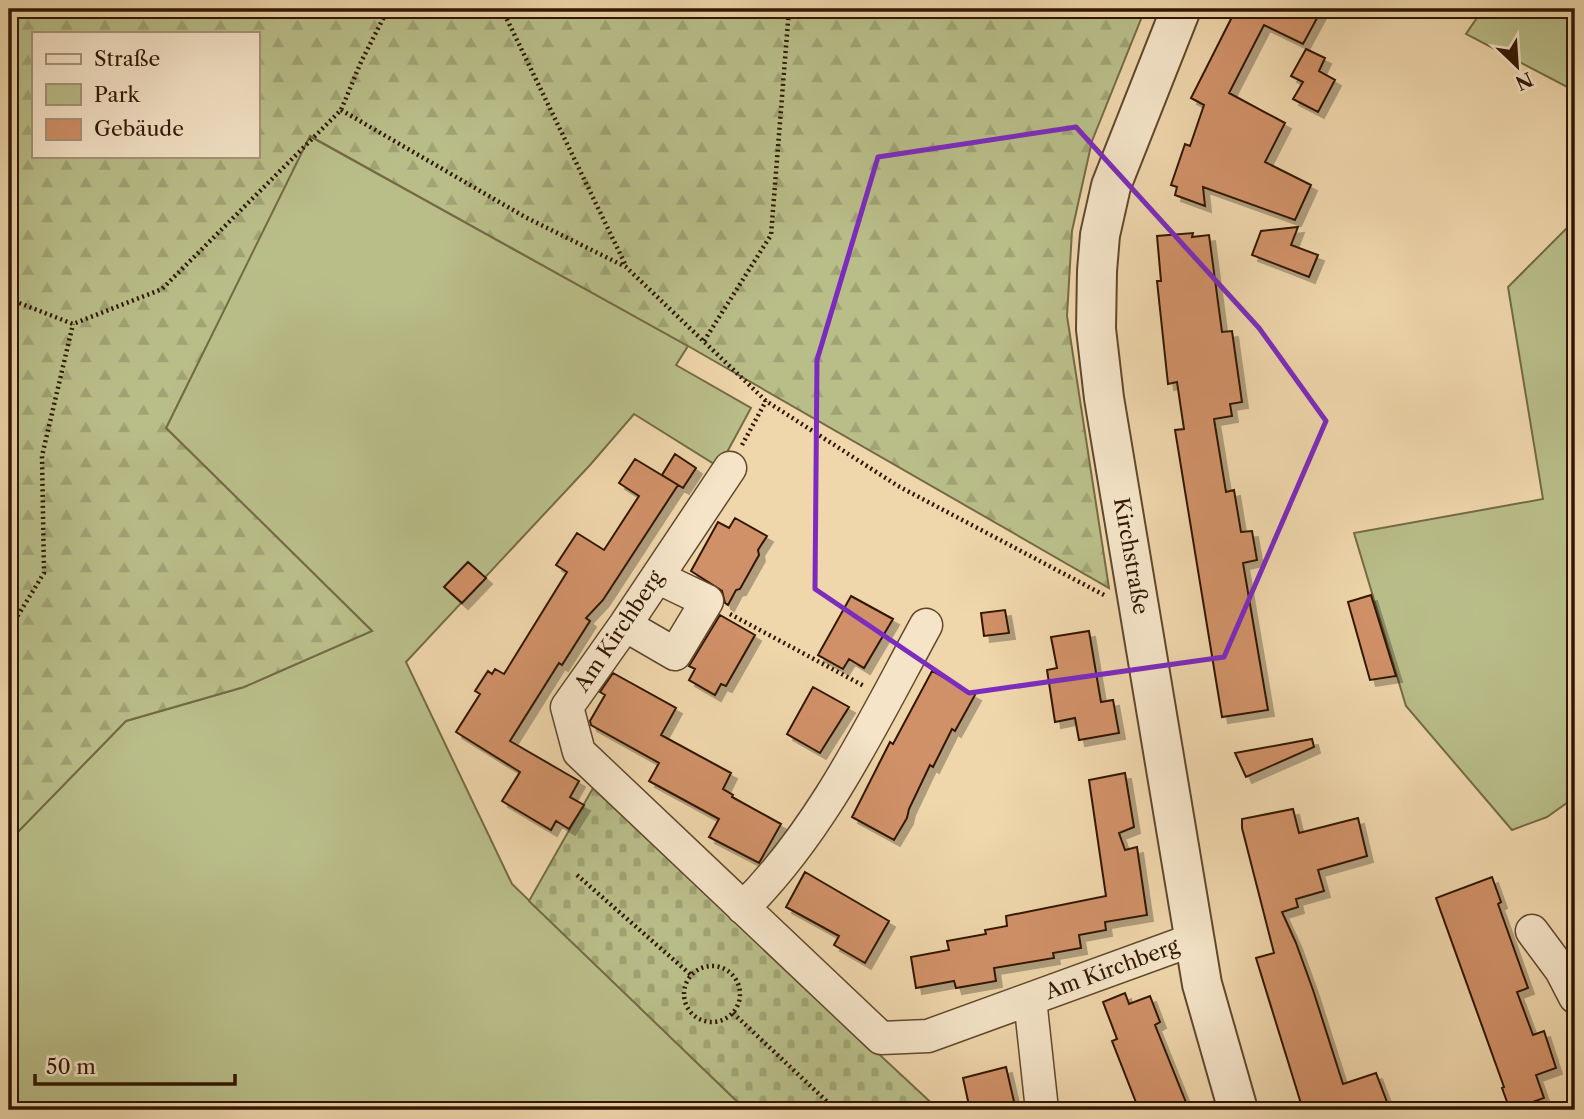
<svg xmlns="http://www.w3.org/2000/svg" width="1584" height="1119" font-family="'Libre Caslon Text',serif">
	<defs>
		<pattern id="forest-firs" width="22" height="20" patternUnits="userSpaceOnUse" patternTransform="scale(1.75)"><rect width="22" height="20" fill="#b9be89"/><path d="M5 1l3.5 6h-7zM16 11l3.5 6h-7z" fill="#a0a374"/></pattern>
		<pattern id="cemetery-stones" width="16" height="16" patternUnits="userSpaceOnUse" patternTransform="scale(1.75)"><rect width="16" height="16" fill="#b9be89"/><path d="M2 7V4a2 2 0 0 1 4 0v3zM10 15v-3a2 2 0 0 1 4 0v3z" fill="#a0a374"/></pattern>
		<filter id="shadow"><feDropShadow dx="6" dy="6" stdDeviation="0" flood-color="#0004"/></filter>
	</defs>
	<rect width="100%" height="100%" fill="#efd6ab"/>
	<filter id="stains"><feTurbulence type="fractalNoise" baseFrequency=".00286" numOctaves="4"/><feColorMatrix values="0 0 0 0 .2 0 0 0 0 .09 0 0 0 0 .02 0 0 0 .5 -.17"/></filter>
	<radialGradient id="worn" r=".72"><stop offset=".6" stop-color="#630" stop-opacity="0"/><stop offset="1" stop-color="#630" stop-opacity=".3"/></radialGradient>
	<!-- green -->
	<path fill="#b9be89" stroke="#756b45" stroke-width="2" d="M1483 9H1575V91L1466 34Z
		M309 136 688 346 676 365 751 408 719 467 634 414 590 465 406 662 512 884 746 1110H9V841L126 721 244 687 372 631 166 428Z
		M1575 220V797L1547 817 1512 830 1406 706 1354 533 1543 499 1508 287Z"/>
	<!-- forest -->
	<path fill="url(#forest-firs)" stroke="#756b45" stroke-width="2" fill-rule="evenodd" d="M9 9H1145L1092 141 1072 231 1067 316 1109 588 688 346 310 136 166 428 372 631 244 687 126 721 9 841ZM33 33H257V156H33Z"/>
	<!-- cemetery -->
	<path fill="url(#cemetery-stones)" stroke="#756b45" stroke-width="2" d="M593 788 939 1110H746L529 901Z"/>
	<!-- building -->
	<path fill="#d19168" stroke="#311801" stroke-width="2" filter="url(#shadow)" d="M1229 9H1322L1303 44 1264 25 1229 93 1285 123 1265 162 1311 185 1295 220 1203 187 1205 206 1175 195 1177 187 1171 185 1185 144 1190 146 1204 105 1191 98 1235 11Z
		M1306 49 1325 58 1319 71 1335 80 1318 112 1293 99 1303 82 1291 76Z
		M1298 227 1291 245 1318 255 1309 277 1252 255 1261 231Z
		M1193 233 1192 237 1209 235 1222 332 1232 331 1242 402 1230 404 1232 416 1214 419 1226 492 1234 490 1241 532 1252 531 1257 560 1243 563 1268 710 1222 717 1175 430 1184 429 1177 382 1168 384 1157 281H1161L1157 236Z
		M675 454 696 468 683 488 662 475Z
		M635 459 678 485 603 600 586 618 590 621 562 665 559 663 510 741 579 781 570 797 584 805 569 829 556 821 551 830 502 801 520 772 456 732 480 694 475 691 488 671 492 674 495 669 504 674 567 572 556 565 577 533 604 550 639 496 619 483Z
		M735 518 767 536 758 550 759 555 740 589 736 590 728 605 725 603 722 591 691 571 718 522 729 528Z
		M468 562 486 578 462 603 444 587Z
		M1371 595 1396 676 1370 680 1348 602Z
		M851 596 893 619 864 668 849 659 843 669 818 655Z
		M1005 610 1009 633 984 636 981 613Z
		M720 615 755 635 726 686 721 684 715 695 689 680 695 669 689 666Z
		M1089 631 1101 702 1113 700 1119 733 1079 740 1075 718 1055 722 1047 670 1057 668 1051 637Z
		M932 671 975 695 955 731 952 729 933 767 930 765 909 809 907 818 894 840 852 817 890 742 893 744Z
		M613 673 676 708 661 735 731 773 723 789 733 795 732 797 781 824 759 863 709 837 719 819 649 781 659 763 591 725 590 721 605 695 600 692Z
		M813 687 849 707 820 753 787 734Z
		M1312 739 1314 747 1246 777 1235 753Z
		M1125 773 1134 827 1119 833 1125 850 1137 847 1147 915 1105 922 1106 930 1079 935 1081 948 1053 953 1054 958 994 968 996 981 956 988 954 981 916 988 911 957 949 950 947 941 986 934 985 930 1007 926 1006 916 1106 896 1089 780Z
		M1293 809 1299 833 1358 818 1367 856 1318 870 1324 891 1296 899 1298 907 1282 912 1296 943 1313 990 1343 1084 1376 1073 1390 1110H1303L1256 958 1274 953 1242 828V819Z
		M805 872 889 921 865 963 834 945 839 936 786 907Z
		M1492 877 1501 902 1498 904 1528 988 1517 992 1533 1035 1544 1031 1556 1068 1536 1075 1544 1098 1510 1110 1502 1088 1504 1087 1436 898Z
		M1125 993 1129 1004 1150 996 1160 1022 1155 1025 1189 1110H1139L1112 1041 1117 1039 1103 1002Z
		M1006 1067 1016 1110H970L963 1078Z"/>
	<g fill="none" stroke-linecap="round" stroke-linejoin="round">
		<defs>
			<path id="minor" d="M730 468 625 625 567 707 579 752 881 1038 928 1036 1195 939
				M625 625 675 654 707 601 657 577
				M743 908C823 829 873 722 926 625
				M1532 931 1561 970 1575 997
				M1030 999 1042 1110"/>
			<path id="tertiary" d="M1181 9 1111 186 1100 235 1097 271 1096 329 1104 398 1202 984 1238 1110"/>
		</defs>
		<!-- minor casing -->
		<use href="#minor" stroke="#60482c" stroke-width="35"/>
		<!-- tertiary casing -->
		<use href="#tertiary" stroke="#60482c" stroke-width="42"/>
		<!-- path -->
		<path stroke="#311801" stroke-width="4.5" stroke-dasharray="2 3.5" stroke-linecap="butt" d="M502 9 626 266
			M341 110 525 217 626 267 766 401 898 486 1104 595
			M9 299 73 324 162 289 341 110 361 62 388 9
			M704 341 771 235 789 9
			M742 445 766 401
			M730 614 864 686
			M9 630 44 573 42 456 73 324
			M577 875 691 975
			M684 994a28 28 0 1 1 56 0a28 28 0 1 1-56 0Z
			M733 1013 836 1110"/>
		<!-- minor -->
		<use href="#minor" stroke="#f5e4c8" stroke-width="32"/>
		<!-- tertiary -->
		<use href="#tertiary" stroke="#f5e4c8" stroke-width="38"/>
	</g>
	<!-- marked area -->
	<path fill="none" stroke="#7b2cbf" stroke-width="5" stroke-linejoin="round" d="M1076 127 1259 328 1326 421 1224 657 969 693 815 589 817 360 878 157Z"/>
	<g text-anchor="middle" stroke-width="6" stroke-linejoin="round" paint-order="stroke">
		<!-- street labels -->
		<g font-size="21" fill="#311801" stroke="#f5e4c8">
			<text transform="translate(1131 556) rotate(80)" y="7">Kirchstraße</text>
			<text transform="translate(619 631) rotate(-56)" y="7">Am Kirchberg</text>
			<text transform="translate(1112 969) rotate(-20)" y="7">Am Kirchberg</text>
		</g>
	</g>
	<!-- margin -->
	<rect width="1584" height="1119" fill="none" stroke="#efd6ab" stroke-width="35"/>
	<rect x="10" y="10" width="1563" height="1098" fill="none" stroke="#311801" stroke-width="3.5"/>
	<rect x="18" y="18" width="1549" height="1084" fill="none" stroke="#311801" stroke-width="2"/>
	<!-- legend -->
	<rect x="32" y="32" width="228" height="126" fill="#f5e4c8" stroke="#a79278" stroke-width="2"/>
	<rect x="46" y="54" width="35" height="10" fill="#f5e4c8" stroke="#a79278" stroke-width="2"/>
	<text x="94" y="66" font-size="21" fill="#311801">Straße</text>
	<rect x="46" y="84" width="35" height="21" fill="#b9be89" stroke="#a79278" stroke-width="2"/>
	<text x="94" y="102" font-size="21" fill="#311801">Park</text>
	<rect x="46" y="119" width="35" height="21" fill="#d19168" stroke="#a79278" stroke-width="2"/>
	<text x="94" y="136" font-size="21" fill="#311801">Gebäude</text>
	<!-- north arrow -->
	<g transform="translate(1517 66) rotate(155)" stroke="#f5e4c8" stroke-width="5" paint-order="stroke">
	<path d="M0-5L12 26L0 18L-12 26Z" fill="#311801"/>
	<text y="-10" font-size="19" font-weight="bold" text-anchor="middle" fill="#311801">N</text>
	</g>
	<!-- scale -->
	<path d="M35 1074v10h200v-10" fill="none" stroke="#311801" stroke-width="3.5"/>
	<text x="46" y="1074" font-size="21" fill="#311801" stroke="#f5e4c8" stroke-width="5" paint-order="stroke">50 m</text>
	<rect width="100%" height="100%" filter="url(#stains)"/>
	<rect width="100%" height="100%" fill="url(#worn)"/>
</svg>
